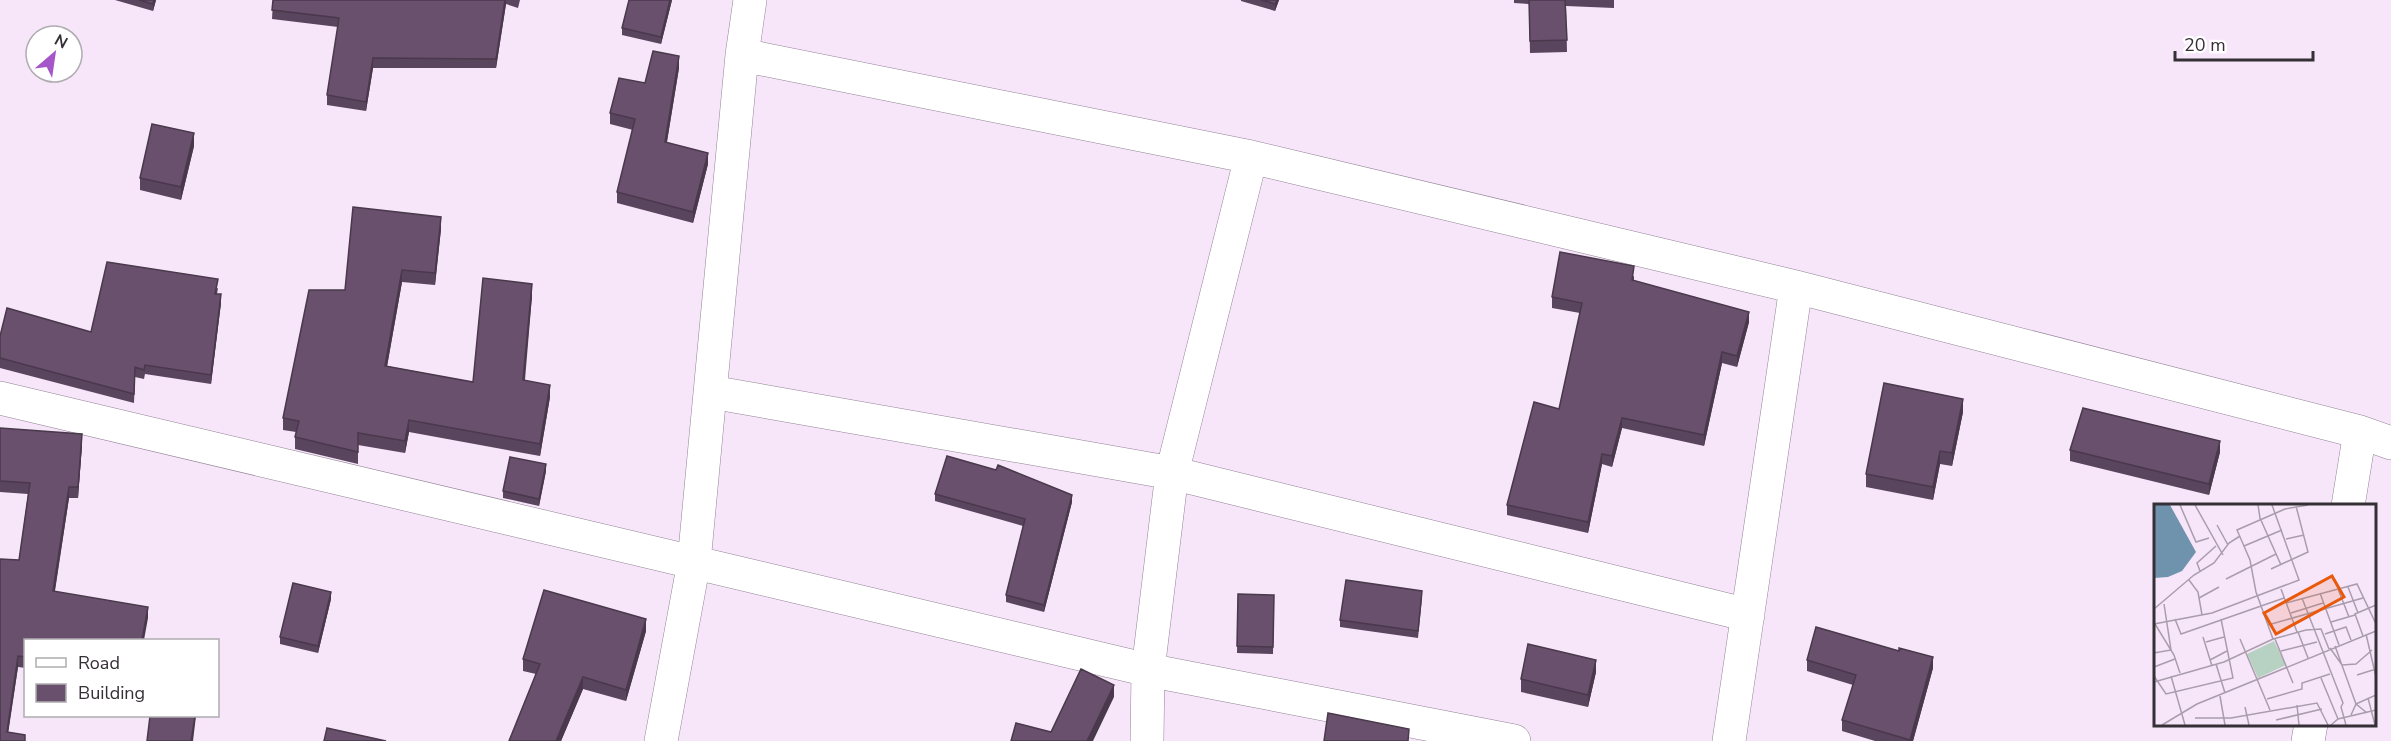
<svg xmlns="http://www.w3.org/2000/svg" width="2391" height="741" font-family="'Nunito Sans',sans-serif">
	<rect width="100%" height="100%" fill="#f7e6fa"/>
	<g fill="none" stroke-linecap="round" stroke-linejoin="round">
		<defs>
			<path id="street" d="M742 55 1251 157 1796 287 2360 432 2391 443
				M711 392 1172 473 1748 615
				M0 398 1148 670 1514 741
				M2348 506 2360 432
				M661 741 694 562 742 55 750 0
				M1147 741 1148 670 1172 473 1251 157
				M1729 741 1796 287
				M2308 741 2311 724"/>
		</defs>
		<!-- street casing -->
		<use href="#street" stroke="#928295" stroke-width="34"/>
		<!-- street -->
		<use href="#street" stroke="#fff" stroke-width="33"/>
	</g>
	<!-- wall -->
	<path fill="#5a455e" d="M115 0H156L153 11Z
		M273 0H520L518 8 506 4 496 68H373L366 111 327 105V95L338 27 272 19Z
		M672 0 661 44 622 35V28Z
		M1241 0H1279L1275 11 1241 1Z
		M1514 0H1614V8L1566 6 1567 52 1530 53 1529 4 1514 3Z
		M679 68 667 142 708 164 693 223 617 203V192L633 130 610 124V113L645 83Z
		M194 146 181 200 140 190V178Z
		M441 229 435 285 402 282 387 366 473 382 532 296 525 380 550 397 540 456 409 432 405 453 358 445V464L295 449V437L296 432 283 430V418L345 290Z
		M1634 276V281L1749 322 1737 367 1722 363 1704 446 1622 428 1612 467 1602 464 1588 533 1507 515V505L1559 409 1580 313 1552 308V297Z
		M218 288 217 294 221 303 211 384 145 374 144 379 135 377 134 403 0 368V336L91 332Z
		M1963 412 1952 466 1940 464 1933 500 1866 487V474Z
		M0 428 82 445 78 498H69L55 591 148 618 26 640V668L18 667 8 732 25 741H0L19 560 28 494 0 492Z
		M2070 450 2220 452 2209 495 2070 461Z
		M546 471 539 506 503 498V491Z
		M935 494 1072 502 1044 612 1006 602V595L1023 526 935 501Z
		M1238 594 1274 595 1273 654 1237 653Z
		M1422 598 1418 638 1340 627V620Z
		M331 599 318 653 280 644V637Z
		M646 631 626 701 583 689 561 741H509L536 674 523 671V659Z
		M1899 651 1933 668 1913 741H1875L1842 731V720L1853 685 1807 671V660Z
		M1596 672 1588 707 1521 692V679Z"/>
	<!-- shaded-wall -->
	<path fill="#4a384c" d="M154 0H156L153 11V4Z
		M505 0H506V4L496 68V59Z
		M670 0H672L661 44V37Z
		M1277 0H1279L1275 11V4Z
		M679 56V68L665 153V142Z
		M373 58V68L366 111V102Z
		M194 133V146L181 200V187Z
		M708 153V164L693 223V212Z
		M441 217V229L435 285V273Z
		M402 270V282L385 378V366Z
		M532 284V296L523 392V380Z
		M221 294V303L211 384V375Z
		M1749 312V322L1737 367V356Z
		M1722 352V363L1704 446V435Z
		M550 385V397L540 456V444Z
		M1963 399V412L1952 466V453Z
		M1622 418V428L1612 467V456Z
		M409 420V432L405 453V441Z
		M82 434V445L78 498V487Z
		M2220 441V452L2209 495V484Z
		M1940 451V464L1933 500V487Z
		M1602 454V464L1588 533V522Z
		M546 464V471L539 506V499Z
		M69 487V498L53 602V591Z
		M1072 495V502L1044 612V605Z
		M331 592V599L318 653V646Z
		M148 607V618L144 640H142Z
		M646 619V631L626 701V690Z
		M18 656V667L7 741V732Z
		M1933 657V668L1913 741H1910Z
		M1596 660V672L1588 707V695Z
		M583 677V689L561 741H556Z
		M1114 685V697L1093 741H1087Z
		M195 716H196L193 741H191Z"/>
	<!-- building -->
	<path fill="#69506d" stroke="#4a384c" stroke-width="1.5" d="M139 0H154L153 4Z
		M273 0H505L496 59 373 58 366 102 327 95 339 18 272 10Z
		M629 0H670L661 37 622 28Z
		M1261 0H1277L1275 4Z
		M1529 0H1565L1567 40 1530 41Z
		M653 51 679 56 665 142 708 153 693 212 617 192 635 119 610 113 619 78 645 83Z
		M152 124 194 133 181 187 140 178Z
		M353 207 441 217 435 273 402 270 385 366 473 382 483 278 532 284 523 380 550 385 540 444 409 420 405 441 358 433V452L295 437 299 421 283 418 309 290H345Z
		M1560 252 1634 266 1632 280 1749 312 1737 356 1722 352 1704 435 1622 418 1612 456 1602 454 1588 522 1507 505 1534 402 1559 409 1582 303 1552 297Z
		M107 262 218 279 215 294H221L211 375 145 365 144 370 135 367 134 394 0 358V336L7 308 91 332Z
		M1884 383 1963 399 1952 453 1940 451 1933 487 1866 474Z
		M2083 408 2220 441 2209 484 2070 450Z
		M0 428 82 434 78 487H69L53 591 148 607 142 640H26V657L18 656 7 732 25 735V741H0V559L19 560 30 483 0 481Z
		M947 456 996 470 998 465 1072 495 1044 605 1006 595 1025 519 935 494Z
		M510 457 546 464 539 499 503 491Z
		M1346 580 1422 591 1418 631 1340 620Z
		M293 583 331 592 318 646 280 637Z
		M544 590 646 619 626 690 583 677 556 741H509L540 664 523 659Z
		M1238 594 1274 595 1273 647 1237 646Z
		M1816 627 1899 651V648L1933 657 1910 740 1842 720 1856 675 1807 660Z
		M1528 644 1596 660 1588 695 1521 679Z
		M1081 669 1114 685 1087 741H1011L1016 723 1051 732Z
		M1328 713 1409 729 1408 741H1324Z
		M150 716H195L191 741H147Z
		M327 728 386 741H324Z"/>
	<!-- overview -->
	<g transform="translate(2154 504)">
		<rect width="222" height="222" fill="#f7e6fa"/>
		<path d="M120 137 132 161 104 174 93 150Z" fill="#b7d2c3"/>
		<path d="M0 1H16L42 48 28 67 14 73 0 74Z" fill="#7093ad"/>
		<path fill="none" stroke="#a99dac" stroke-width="1.5" d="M26 1 42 38 55 34M41 1 69 51M104 1 106 14 127 61M63 21 74 41M132 35 150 31M90 42 128 26M117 65 154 48 142 2M46 67 43 59 62 42M72 75 122 50M35 76 44 88 48 111M194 83 204 109M127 85 143 128M184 85 195 113M166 89 185 141M45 94 65 83M148 94 189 199 187 203 192 221M132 99 203 80 222 120M0 105 40 71 60 59 75 39 86 32M137 109 169 99M21 115 27 130 130 94M177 118 201 111M0 120 58 109 145 76 118 1M1 120 20 151 26 169M114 121 209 94M144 128 154 154M171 130 192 123 197 136M212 130 222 173M209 132 201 110 222 101M49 133 58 162M86 135 116 206M119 135 102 88 96 56 83 26 131 5 154 1M121 135 139 179M52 138 70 133M181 142 202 200 222 191M176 144 188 161 202 160 218 146M127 147 163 138M0 149 17 146 10 100M56 156 73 147M62 160 71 189M0 163 21 155M203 171 222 165M0 172 12 190 79 174 67 115M17 172 31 221M167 174 184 215M0 178 70 158 119 135 152 126 167 125 175 145M66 192 71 221M214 194 221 221M113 195 148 185V179L176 170M143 201 145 221M91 203 95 221M197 211 202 200 213 209M41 214H77L163 199 174 221M122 216 168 205M8 221 43 200 222 127M177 221 184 215 222 206"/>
		<path fill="#e8590c" fill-opacity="0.15" stroke="#e8590c" stroke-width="3" d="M178 72 190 93 122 130 110 109Z"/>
		<rect width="222" height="222" fill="none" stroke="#352f36" stroke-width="3"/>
	</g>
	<!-- legend -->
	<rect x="24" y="639" width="195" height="78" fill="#ffffff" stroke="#aeacaf" stroke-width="1.5"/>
	<rect x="36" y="658" width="30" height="9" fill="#ffffff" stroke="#aeacaf" stroke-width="1.5"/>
	<text x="78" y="669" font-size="18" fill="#352f36">Road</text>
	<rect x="36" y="684" width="30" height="18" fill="#69506d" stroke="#aeacaf" stroke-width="1.5"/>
	<text x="78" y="699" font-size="18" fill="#352f36">Building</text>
	<!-- north arrow -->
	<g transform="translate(54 54) rotate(29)"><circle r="28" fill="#ffffff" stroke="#aeacaf" stroke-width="1.5"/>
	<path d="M0-4.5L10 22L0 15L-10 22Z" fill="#a556c8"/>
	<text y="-9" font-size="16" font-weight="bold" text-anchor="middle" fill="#352f36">N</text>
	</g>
	<!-- scale -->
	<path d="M2175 51v9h138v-9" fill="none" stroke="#352f36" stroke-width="3"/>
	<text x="2184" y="51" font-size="18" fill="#352f36" stroke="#ffffff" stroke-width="4.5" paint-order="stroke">20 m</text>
</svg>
